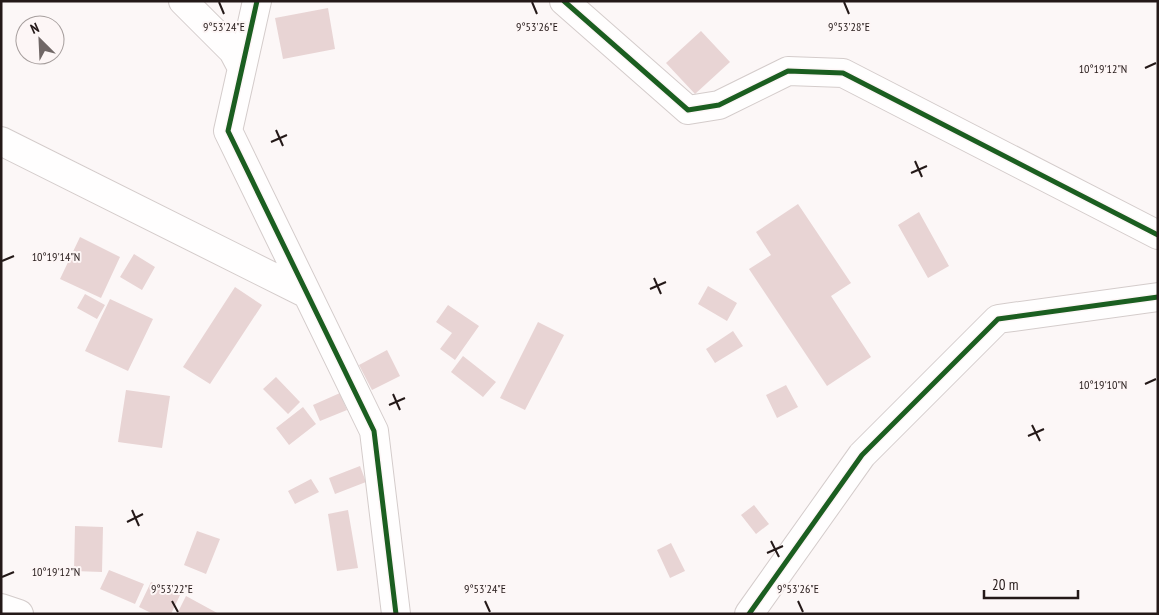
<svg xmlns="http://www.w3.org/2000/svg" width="1159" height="615" font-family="'PT Sans Narrow',sans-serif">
	<rect width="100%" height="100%" fill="#fcf7f7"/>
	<!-- building -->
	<path fill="#e8d4d4" d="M328 8 335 49 283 59 275 18Z
		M701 31 730 62 695 94 666 63Z
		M798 204 851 283 831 296 871 357 827 386 749 269 771 255 756 232Z
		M919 212 949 266 928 278 898 225Z
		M80 237 120 257 101 298 60 279Z
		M134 254 155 267 142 290 120 277Z
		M708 286 737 303 727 321 698 304Z
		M235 287 262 305 210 384 183 367Z
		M85 294 105 305 97 319 77 308Z
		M110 299 153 319 128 371 85 351Z
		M448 305 479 326 455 360 440 349 452 333 436 322Z
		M538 322 564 335 525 410 500 398Z
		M733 331 743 346 715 363 706 349Z
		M387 350 400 376 372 390 359 365Z
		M463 356 496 382 483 397 451 372Z
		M276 377 300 402 288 414 263 389Z
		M786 385 798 407 777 418 766 395Z
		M126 390 170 396 162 448 118 442Z
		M340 393 347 410 320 421 313 405Z
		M303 407 316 424 289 445 276 428Z
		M360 466 366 482 335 494 329 478Z
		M311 479 319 492 295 504 288 491Z
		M754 505 769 524 756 534 741 515Z
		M348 510 358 568 337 571 328 514Z
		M75 526 103 527 102 572 74 571Z
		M197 531 220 539 206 574 184 565Z
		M671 543 685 571 670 578 657 550Z
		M109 570 144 584 135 604 100 589Z
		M151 582 180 595 171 614H153L139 607Z
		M186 596 219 614H177Z"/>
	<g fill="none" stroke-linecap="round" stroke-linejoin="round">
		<defs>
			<path id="minor" d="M183 1 233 51 242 68
				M257 1 228 131 374 431 396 614
				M564 1 688 110 719 105 788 71 843 73 1158 235
				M1 141 307 294
				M1 608 19 614
				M749 614 862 455 998 319 1158 297"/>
		</defs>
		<!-- minor casing -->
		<use href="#minor" stroke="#d4cccb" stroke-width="30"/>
		<!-- minor -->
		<use href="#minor" stroke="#fffefe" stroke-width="28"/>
		<defs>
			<path id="cycleway" d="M257 1 228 131 374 431 396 614
				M564 1 688 110 719 105 788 71 843 73 1158 235
				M749 614 862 455 998 319 1158 297"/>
		</defs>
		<!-- cycleway casing -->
		<use href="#cycleway" stroke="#fdf6f6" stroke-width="8"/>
		<!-- cycleway -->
		<use href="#cycleway" stroke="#1b5e20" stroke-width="5"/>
	</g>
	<!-- ticks -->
	<path fill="none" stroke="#241918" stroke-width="2" d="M219 2 224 14M532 2 537 14M844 2 849 14M1145 68 1156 63M276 130 283 146M271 142 287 135M915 161 922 177M911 173 927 166M2 261 14 256M654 278 661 294M650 289 666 282M1145 384 1156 379M393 394 400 410M389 405 405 398M1032 425 1040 441M1028 436 1044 429M132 510 139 526M127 522 143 514M771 541 779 557M767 553 783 546M2 577 14 572M172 601 178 612M485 601 490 612M798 601 803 612"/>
	<g font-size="12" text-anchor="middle" fill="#241918" stroke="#fdf6f6" stroke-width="4" stroke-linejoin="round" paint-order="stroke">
		<text x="224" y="31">9°53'24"E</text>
		<text x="537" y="31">9°53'26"E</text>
		<text x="849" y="31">9°53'28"E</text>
		<text x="1103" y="73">10°19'12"N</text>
		<text x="56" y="261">10°19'14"N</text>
		<text x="1103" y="389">10°19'10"N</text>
		<text x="56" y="576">10°19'12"N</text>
		<text x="172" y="593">9°53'22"E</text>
		<text x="485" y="593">9°53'24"E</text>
		<text x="798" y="593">9°53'26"E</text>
	</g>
	<!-- border -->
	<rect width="1159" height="615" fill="none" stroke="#241918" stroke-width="5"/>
	<!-- north arrow -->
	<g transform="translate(40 40) rotate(336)"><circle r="24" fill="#fdf6f6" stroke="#a69e9d"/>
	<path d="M0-4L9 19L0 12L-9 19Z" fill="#706766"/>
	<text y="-8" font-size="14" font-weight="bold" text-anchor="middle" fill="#241918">N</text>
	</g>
	<!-- scale -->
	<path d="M984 590v8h94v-8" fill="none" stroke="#241918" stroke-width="2.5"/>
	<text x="992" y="590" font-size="15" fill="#241918" stroke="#fdf6f6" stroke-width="4" paint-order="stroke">20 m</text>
</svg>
